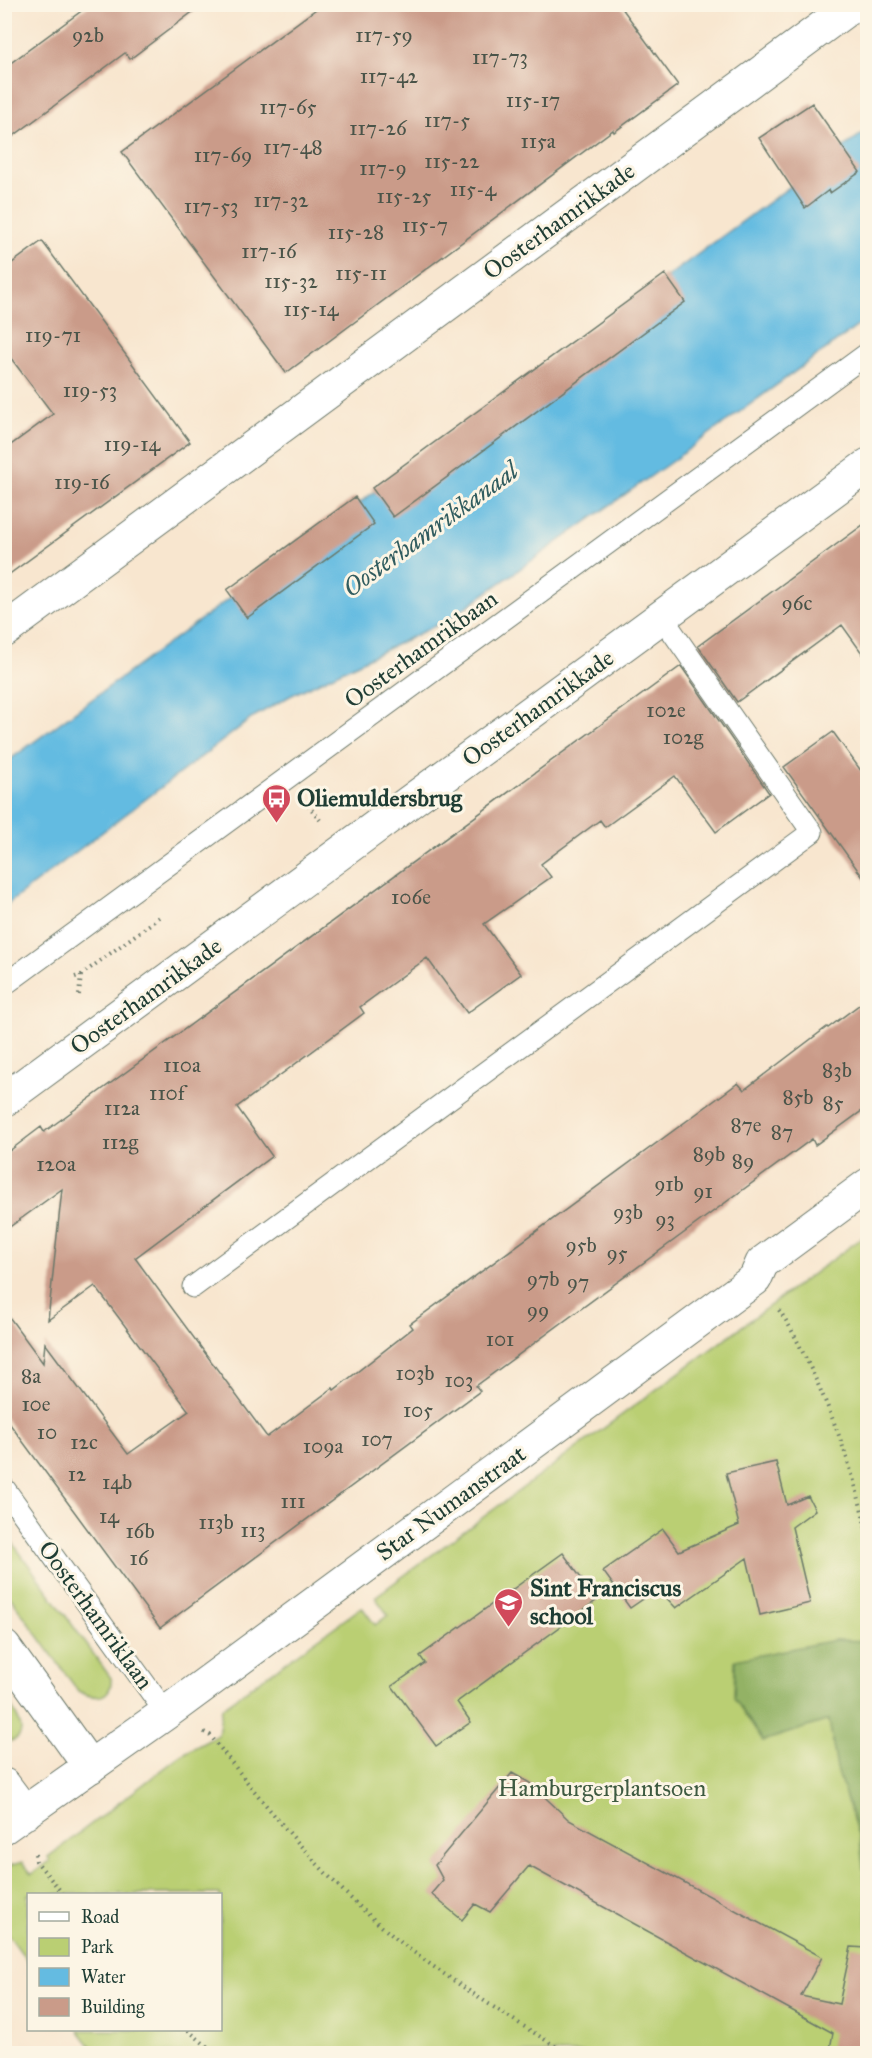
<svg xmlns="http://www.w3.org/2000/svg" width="872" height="2058" font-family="'IM FELL Great Primer',serif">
	<rect width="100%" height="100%" fill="#fcf5e5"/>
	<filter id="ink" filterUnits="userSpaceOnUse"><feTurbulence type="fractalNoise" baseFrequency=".0167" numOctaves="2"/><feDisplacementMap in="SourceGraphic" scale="12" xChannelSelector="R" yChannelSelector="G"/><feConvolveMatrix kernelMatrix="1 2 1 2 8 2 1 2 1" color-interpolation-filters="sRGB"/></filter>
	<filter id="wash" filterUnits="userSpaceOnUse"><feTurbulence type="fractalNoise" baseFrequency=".008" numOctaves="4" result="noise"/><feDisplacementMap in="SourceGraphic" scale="24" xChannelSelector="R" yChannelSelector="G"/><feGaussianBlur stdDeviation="1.35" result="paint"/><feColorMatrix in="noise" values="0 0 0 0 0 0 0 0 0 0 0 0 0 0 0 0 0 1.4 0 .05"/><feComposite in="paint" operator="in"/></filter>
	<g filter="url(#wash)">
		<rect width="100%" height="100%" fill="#f8e6cf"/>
		<!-- green -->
		<path fill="#bacf73" stroke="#6c8654" stroke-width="1.5" d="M867 1234V2053H96L78 2030H220V1894H28V1962L5 1930V1867L22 1862 32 1874 50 1861 48 1857 183 1754 218 1735 222 1708 362 1607 375 1625 388 1615 375 1597Z
			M4 1531 111 1678C112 1701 93 1699 78 1691L5 1590Z
			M4 1697C14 1710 36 1739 5 1742Z"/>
		<!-- forest -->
		<path fill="#93b265" stroke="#59784c" stroke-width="1.5" d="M835 1640 867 1641V1900L860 1841 837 1769 829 1720 763 1741 734 1698 735 1660Z"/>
		<!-- water -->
		<path fill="#64bbe1" stroke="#427c8a" stroke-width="1.5" d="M867 130V319L671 462 449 619 290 696 255 716 5 906 4 764Z"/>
		<g id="blocks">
			<!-- building -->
			<path fill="#ca9b89" d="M91 4H203L130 59 125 53 4 143V68Z
				M323 4H619L678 85 614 132 613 130 286 373 122 152Z
				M812 103 860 172 830 193 829 190 805 208 759 138Z
				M42 241 190 442 4 578V450L53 414 4 349V269Z
				M665 274 685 302 393 517 372 488Z
				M355 497 374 524 247 618 227 590Z
				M867 522V660L842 625 737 702 698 646Z
				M681 666 769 793 716 832 675 776 605 827 600 820 541 864 551 877 484 924 521 974 467 1013 427 958 360 1007 364 1013 237 1107 272 1156 135 1258 267 1437 333 1388 334 1390 413 1328 410 1324 722 1095 738 1083 744 1090 827 1027 828 1028 867 999V1107L815 1145 812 1139 688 1230 476 1386 480 1391 160 1628 4 1416V1310L43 1363 45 1343 128 1454 189 1411 95 1286 48 1320 62 1189 4 1231V1155L41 1127 44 1132Z
				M833 732 867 779V883L784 767Z
				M776 1462 787 1505 808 1496 815 1510 792 1527 810 1603 760 1615 747 1558 676 1608 658 1589 630 1608 603 1571 663 1529 679 1551 739 1525 726 1473Z
				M563 1553 597 1600 457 1702 471 1722 436 1746 392 1686 425 1663 420 1656Z
				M512 1773 530 1783 569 1820 822 1957 801 1996 839 2004 851 1947 867 1948V2054H829L833 2033 529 1866 490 1912 475 1904 462 1920 431 1894 443 1880 435 1865Z"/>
		</g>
	</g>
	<g filter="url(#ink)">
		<use href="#blocks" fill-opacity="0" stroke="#6b786a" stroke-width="1.5"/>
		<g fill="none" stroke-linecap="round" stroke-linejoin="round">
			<defs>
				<path id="service" d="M4 985 868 353
					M193 1287 812 832 662 617
					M4 1488 166 1713"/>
				<path id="minor" d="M4 631 854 4
					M4 1100 868 465
					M4 1647 90 1767
					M4 1785 25 1813
					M4 1827 166 1713 755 1279 762 1263 868 1185"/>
			</defs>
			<!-- service casing -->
			<use href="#service" stroke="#6b786a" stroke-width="23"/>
			<!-- minor casing -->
			<use href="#minor" stroke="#6b786a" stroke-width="35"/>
			<!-- path -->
			<path stroke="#6b786a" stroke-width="4" stroke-dasharray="1.5 4.5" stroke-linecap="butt" d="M308 805 320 820
				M75 977 81 975 161 916
				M79 995 81 975
				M779 1310C792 1328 800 1347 810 1367 836 1422 857 1480 868 1540
				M204 1732 210 1735C271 1813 333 1891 412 1951 462 1988 515 2021 568 2054
				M35 1854 36 1861 63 1894
				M188 2030 216 2054"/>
			<!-- service -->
			<use href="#service" stroke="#fff" stroke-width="21"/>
			<!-- minor -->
			<use href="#minor" stroke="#fff" stroke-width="33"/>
		</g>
	</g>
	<!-- icons -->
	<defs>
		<symbol id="bus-pin" viewBox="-11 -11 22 30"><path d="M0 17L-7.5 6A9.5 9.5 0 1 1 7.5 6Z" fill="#d1495b" stroke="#fcf5e5"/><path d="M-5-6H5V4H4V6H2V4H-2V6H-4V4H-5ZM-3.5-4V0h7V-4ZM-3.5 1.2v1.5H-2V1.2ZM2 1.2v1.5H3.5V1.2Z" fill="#fff"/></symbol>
		<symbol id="school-pin" viewBox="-11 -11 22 30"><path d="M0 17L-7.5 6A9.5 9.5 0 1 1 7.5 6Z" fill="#d1495b" stroke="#fcf5e5"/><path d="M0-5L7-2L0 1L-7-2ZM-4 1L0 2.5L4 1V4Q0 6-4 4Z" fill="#fff"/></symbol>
	</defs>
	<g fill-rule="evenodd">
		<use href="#bus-pin" x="260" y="782" width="33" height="45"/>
		<use href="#school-pin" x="492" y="1586" width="33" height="45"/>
	</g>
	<g text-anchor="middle" stroke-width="6" stroke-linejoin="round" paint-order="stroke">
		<!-- number labels -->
		<g font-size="21" fill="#4a5449">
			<text x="88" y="42">92b</text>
			<text x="384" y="42">117-59</text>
			<text x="500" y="64">117-73</text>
			<text x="389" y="83">117-42</text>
			<text x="533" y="107">115-17</text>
			<text x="288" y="114">117-65</text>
			<text x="447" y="127">117-5</text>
			<text x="378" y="135">117-26</text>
			<text x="538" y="148">115a</text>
			<text x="293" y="154">117-48</text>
			<text x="223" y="162">117-69</text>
			<text x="452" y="168">115-22</text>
			<text x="383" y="175">117-9</text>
			<text x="473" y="196">115-4</text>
			<text x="404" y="203">115-25</text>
			<text x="281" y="207">117-32</text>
			<text x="211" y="213">117-53</text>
			<text x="425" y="232">115-7</text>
			<text x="356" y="239">115-28</text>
			<text x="269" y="258">117-16</text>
			<text x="361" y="280">115-11</text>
			<text x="291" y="288">115-32</text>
			<text x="311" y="316">115-14</text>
			<text x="53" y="342">119-71</text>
			<text x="90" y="397">119-53</text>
			<text x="132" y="451">119-14</text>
			<text x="82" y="489">119-16</text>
			<text x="797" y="610">96c</text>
			<text x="666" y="717">102e</text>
			<text x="683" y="744">102g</text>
			<text x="411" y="904">106e</text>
			<text x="182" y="1072">110a</text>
			<text x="837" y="1077">83b</text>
			<text x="167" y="1100">110f</text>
			<text x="798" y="1104">85b</text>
			<text x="833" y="1110">85</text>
			<text x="122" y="1115">112a</text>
			<text x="746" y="1132">87e</text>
			<text x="782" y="1139">87</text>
			<text x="120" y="1149">112g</text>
			<text x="709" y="1161">89b</text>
			<text x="743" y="1168">89</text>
			<text x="56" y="1171">120a</text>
			<text x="669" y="1191">91b</text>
			<text x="703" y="1198">91</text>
			<text x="628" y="1219">93b</text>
			<text x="665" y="1226">93</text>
			<text x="581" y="1252">95b</text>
			<text x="617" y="1260">95</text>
			<text x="543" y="1286">97b</text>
			<text x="578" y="1289">97</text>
			<text x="538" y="1317">99</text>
			<text x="500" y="1346">101</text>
			<text x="415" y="1380">103b</text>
			<text x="31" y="1383">8a</text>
			<text x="459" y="1387">103</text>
			<text x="36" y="1411">10e</text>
			<text x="418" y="1417">105</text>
			<text x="47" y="1439">10</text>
			<text x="377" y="1446">107</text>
			<text x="84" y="1449">12c</text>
			<text x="323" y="1453">109a</text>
			<text x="77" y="1481">12</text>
			<text x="117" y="1489">14b</text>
			<text x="293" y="1508">111</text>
			<text x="109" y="1523">14</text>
			<text x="216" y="1529">113b</text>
			<text x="253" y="1537">113</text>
			<text x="140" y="1538">16b</text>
			<text x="139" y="1565">16</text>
		</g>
		<!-- street labels -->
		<g font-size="24" fill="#1f3d34" stroke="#fcf5e5">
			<text transform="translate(559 221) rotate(-36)" y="8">Oosterhamrikkade</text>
			<text transform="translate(421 649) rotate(-36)" y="8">Oosterhamrikbaan</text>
			<text transform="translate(538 708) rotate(-36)" y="8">Oosterhamrikkade</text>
			<text transform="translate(146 996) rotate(-36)" y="8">Oosterhamrikkade</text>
			<text transform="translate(451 1503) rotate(-36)" y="8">Star Numanstraat</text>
			<text transform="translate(96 1615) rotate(54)" y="8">Oosterhamriklaan</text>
		</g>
		<!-- poi labels -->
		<g font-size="24" font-weight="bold" fill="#1f3d34" stroke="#fcf5e5" text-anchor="start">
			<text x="297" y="806">Oliemuldersbrug</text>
			<text x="530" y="1596">Sint Franciscus<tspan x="530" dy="28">school</tspan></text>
		</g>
		<!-- park labels -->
		<g font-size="24" fill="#3e5a41" stroke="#fcf5e5">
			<text x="602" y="1796">Hamburgerplantsoen</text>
		</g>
		<!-- water labels -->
		<g font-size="26" font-style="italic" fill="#305c5f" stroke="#fcf5e5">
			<text transform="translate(430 529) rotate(-36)" y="9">Oosterhamrikkanaal</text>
		</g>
	</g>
	<!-- margin -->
	<rect width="872" height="2058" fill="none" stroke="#fcf5e5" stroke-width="24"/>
	<!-- legend -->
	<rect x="27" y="1893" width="195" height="138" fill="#fcf5e5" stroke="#a4ab9e" stroke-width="1.5"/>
	<rect x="39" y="1912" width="30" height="9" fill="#ffffff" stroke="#a4ab9e" stroke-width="1.5"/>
	<text x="81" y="1923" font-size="18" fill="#1f3d34">Road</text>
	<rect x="39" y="1938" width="30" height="18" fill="#bacf73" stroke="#a4ab9e" stroke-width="1.5"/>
	<text x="81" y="1953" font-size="18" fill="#1f3d34">Park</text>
	<rect x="39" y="1968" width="30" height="18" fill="#64bbe1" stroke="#a4ab9e" stroke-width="1.5"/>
	<text x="81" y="1983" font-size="18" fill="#1f3d34">Water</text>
	<rect x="39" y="1998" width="30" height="18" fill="#ca9b89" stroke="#a4ab9e" stroke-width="1.5"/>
	<text x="81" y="2013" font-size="18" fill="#1f3d34">Building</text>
</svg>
